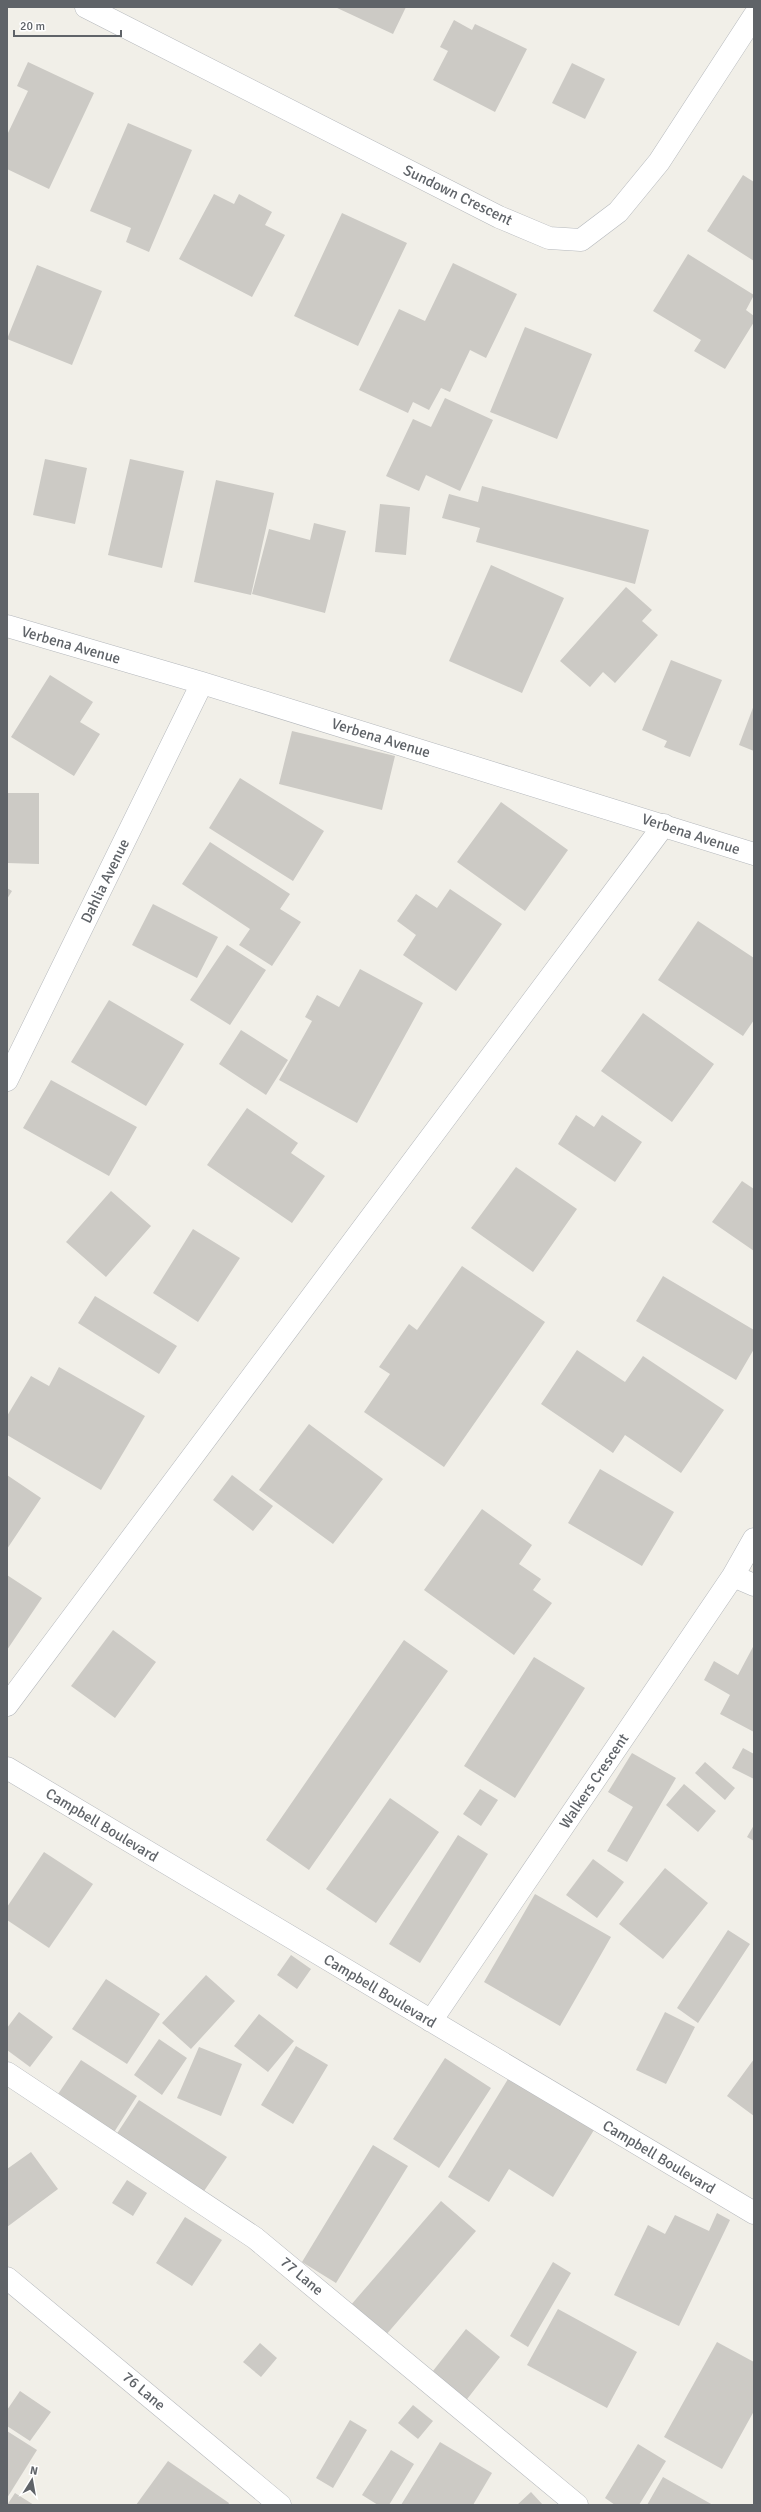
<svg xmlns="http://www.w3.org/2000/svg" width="761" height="2512" font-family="Signika,sans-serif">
	<rect width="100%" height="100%" fill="#f1efe8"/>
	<!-- building -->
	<path fill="#cccac5" d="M335 7H406L393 34Z
		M454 20 472 30 475 24 527 49 495 112 433 80 448 51 440 47Z
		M28 62 94 93 49 189 7 169V135L28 91 17 86Z
		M572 63 605 79 585 119 552 103Z
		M128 123 192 150 149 252 126 242 131 228 90 211Z
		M743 175 754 182V261L707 231Z
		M214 194 234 204 239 194 272 212 265 225 285 235 252 297 179 259Z
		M342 213 407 243 358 346 294 316Z
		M688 254 754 295 746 310 754 316V322L725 369 694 351 701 340 653 311Z
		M453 263 517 294 486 358 470 350 450 392 441 388 429 410 413 402 408 413 359 390 399 309 425 321Z
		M37 265 102 291 72 365 7 339Z
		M525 327 592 354 557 439 490 412Z
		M445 398 493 420 460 491 426 475 419 491 386 476 413 419 431 427Z
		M45 459 87 468 75 524 33 515Z
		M130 459 184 471 162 568 108 555Z
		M216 480 274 493 251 595 194 582Z
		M482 486 649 530 635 584 476 542 480 528 442 518 449 494 478 502Z
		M380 504 410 507 406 555 375 552Z
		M314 523 346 531 325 613 252 594 269 529 310 540Z
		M491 565 564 598 522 693 449 661Z
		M626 587 652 610 642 621 658 635 615 683 603 672 590 687 560 661Z
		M671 660 722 680 690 757 664 747 667 741 642 730Z
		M50 675 93 702 80 722 100 734 74 776 11 737Z
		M754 705V751L739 745Z
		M292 731 395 756 382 810 279 784Z
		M240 778 324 831 293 881 209 828Z
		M7 793H39V864L7 863Z
		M501 802 568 850 525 911 457 862Z
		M210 842 290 894 280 909 301 922 272 966 239 945 250 929 182 884Z
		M7 888 12 891 7 899Z
		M450 889 502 924 456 991 403 955 416 935 397 921 416 894 437 908Z
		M153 904 218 937 197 978 132 945Z
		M698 921 754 958V1020L743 1036 658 980Z
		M227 945 266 970 230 1025 190 1000Z
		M360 969 423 1003 357 1123 279 1080 312 1021 305 1017 317 995 339 1007Z
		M109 1000 184 1044 146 1106 71 1062Z
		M643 1013 714 1064 672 1122 601 1071Z
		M241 1030 288 1060 266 1095 219 1064Z
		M51 1080 137 1127 109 1176 23 1128Z
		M247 1108 298 1143 291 1153 325 1176 292 1223 207 1165Z
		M576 1115 594 1127 602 1115 642 1142 615 1182 558 1144Z
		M516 1167 577 1209 533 1272 471 1228Z
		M742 1181 754 1189V1251L712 1222Z
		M111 1191 151 1226 106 1277 66 1242Z
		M193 1229 240 1258 198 1322 153 1293Z
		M462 1266 545 1322 444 1467 364 1412 390 1374 379 1367 409 1324 417 1330Z
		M663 1276 754 1330V1349L736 1380 636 1321Z
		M95 1296 177 1346 159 1374 78 1323Z
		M577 1350 625 1382 643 1356 724 1410 681 1473 625 1435 613 1453 541 1404Z
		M59 1367 145 1416 101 1490 7 1435V1416L31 1376 49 1386Z
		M309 1424 383 1479 333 1544 259 1490Z
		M600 1469 674 1512 642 1566 568 1523Z
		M7 1475 41 1498 7 1549Z
		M232 1475 273 1506 253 1531 213 1500Z
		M482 1509 532 1545 519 1564 541 1579 533 1590 552 1603 514 1655 424 1590Z
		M7 1575 42 1598 7 1650Z
		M113 1630 156 1662 115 1718 71 1686Z
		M404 1640 448 1671 309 1870 266 1840Z
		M754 1645V1732L720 1714 730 1695 704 1680 714 1661 738 1675Z
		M534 1657 585 1688 515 1798 464 1766Z
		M743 1748 754 1754V1779L732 1768Z
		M632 1753 676 1778 627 1862 607 1851 633 1807 608 1792Z
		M705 1762 735 1788 725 1800 695 1773Z
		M684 1784 716 1811 698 1832 666 1805Z
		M480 1789 498 1800 481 1826 463 1814Z
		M390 1798 439 1832 376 1923 326 1889Z
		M754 1825V1841L747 1837Z
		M458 1835 488 1854 420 1963 389 1944Z
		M44 1852 93 1884 49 1948 7 1920V1907Z
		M593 1859 624 1882 597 1918 566 1895Z
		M665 1868 708 1903 663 1959 619 1924Z
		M535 1894 611 1937 560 2026 484 1982Z
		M728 1930 750 1944 698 2023 677 2008Z
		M291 1955 311 1969 297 1989 277 1975Z
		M206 1975 235 2001 191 2049 162 2023Z
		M106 1979 160 2014 127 2064 72 2029Z
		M19 2012 53 2037 30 2067 7 2050V2028Z
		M665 2012 695 2027 666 2084 636 2070Z
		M259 2014 294 2041 268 2072 234 2046Z
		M159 2039 187 2058 162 2095 134 2075Z
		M296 2046 328 2065 293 2124 261 2105Z
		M199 2047 242 2064 221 2116 177 2098Z
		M445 2058 491 2088 439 2168 393 2139Z
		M754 2059V2116L727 2096Z
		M81 2060 137 2096 111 2137 54 2100Z
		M511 2074 597 2125 553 2197 509 2169 489 2202 448 2177Z
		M139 2100 227 2157 200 2197 112 2141Z
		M373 2145 408 2166 336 2283 302 2262Z
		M31 2152 58 2189 7 2227V2169Z
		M127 2180 147 2193 133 2216 112 2203Z
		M441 2201 476 2231 385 2336 350 2306Z
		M717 2213 730 2220 679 2326 614 2295 648 2225 665 2234 675 2215 709 2231Z
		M185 2217 222 2240 192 2286 156 2263Z
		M553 2262 571 2273 528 2347 510 2336Z
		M558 2309 637 2352 607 2408 527 2365Z
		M466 2329 500 2357 464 2403 429 2376Z
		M717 2342 754 2362V2411L722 2469 664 2437Z
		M260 2343 277 2358 261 2377 243 2362Z
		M20 2391 51 2412 30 2441 7 2426V2410Z
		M413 2405 433 2421 418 2439 398 2423Z
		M350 2420 367 2430 333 2488 316 2478Z
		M7 2431 37 2450 7 2498Z
		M440 2442 492 2473 473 2505H401Z
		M638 2444 666 2461 639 2505H615L605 2498Z
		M391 2450 414 2464 389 2505H378L362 2495Z
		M168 2461 229 2503 228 2505H136Z
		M663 2477 713 2505H647Z
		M531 2492 543 2505H517Z
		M15 2493 34 2505H7Z"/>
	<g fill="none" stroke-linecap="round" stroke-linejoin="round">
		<defs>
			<path id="street" d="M86 7 499 217 549 238 581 240 618 212 659 162 754 16
				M7 626 202 683 754 854
				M7 1080 202 683
				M733 1576 754 1585
				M7 1705 664 825
				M7 1768 754 2213
				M431 2021 733 1576 754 1539
				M7 2073 255 2238 577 2505
				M7 2278 280 2505"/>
		</defs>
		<!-- street casing -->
		<use href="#street" stroke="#b5b8bc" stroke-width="23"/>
		<!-- street -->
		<use href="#street" stroke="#fff" stroke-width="22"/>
	</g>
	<g text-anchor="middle" stroke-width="3" stroke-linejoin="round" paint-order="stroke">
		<!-- street labels -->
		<g font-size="15" fill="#5f6368" stroke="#fff">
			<text transform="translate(458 195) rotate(26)" y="5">Sundown Crescent</text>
			<text transform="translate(71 645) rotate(16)" y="5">Verbena Avenue</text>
			<text transform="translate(381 738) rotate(17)" y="5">Verbena Avenue</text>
			<text transform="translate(691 834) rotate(18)" y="5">Verbena Avenue</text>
			<text transform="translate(105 881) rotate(-64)" y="5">Dahlia Avenue</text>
			<text transform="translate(594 1781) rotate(-56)" y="5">Walkers Crescent</text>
			<text transform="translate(102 1825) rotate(31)" y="5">Campbell Boulevard</text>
			<text transform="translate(380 1991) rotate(31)" y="5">Campbell Boulevard</text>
			<text transform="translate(659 2157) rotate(31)" y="5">Campbell Boulevard</text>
			<text transform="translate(302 2276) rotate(40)" y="5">77 Lane</text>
			<text transform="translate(144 2391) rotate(40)" y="5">76 Lane</text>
		</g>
	</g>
	<!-- border -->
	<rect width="761" height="2512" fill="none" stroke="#5f6368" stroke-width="16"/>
	<!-- north arrow -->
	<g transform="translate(32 2480) rotate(11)" stroke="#ffffff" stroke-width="3" paint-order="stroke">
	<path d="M0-3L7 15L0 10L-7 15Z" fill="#5f6368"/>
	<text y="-6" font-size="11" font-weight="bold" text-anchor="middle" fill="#5f6368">N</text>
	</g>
	<!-- scale -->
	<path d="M14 30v6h107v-6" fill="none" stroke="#5f6368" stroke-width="2"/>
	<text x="20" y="30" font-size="12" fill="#5f6368" stroke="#ffffff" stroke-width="3" paint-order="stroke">20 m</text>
</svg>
